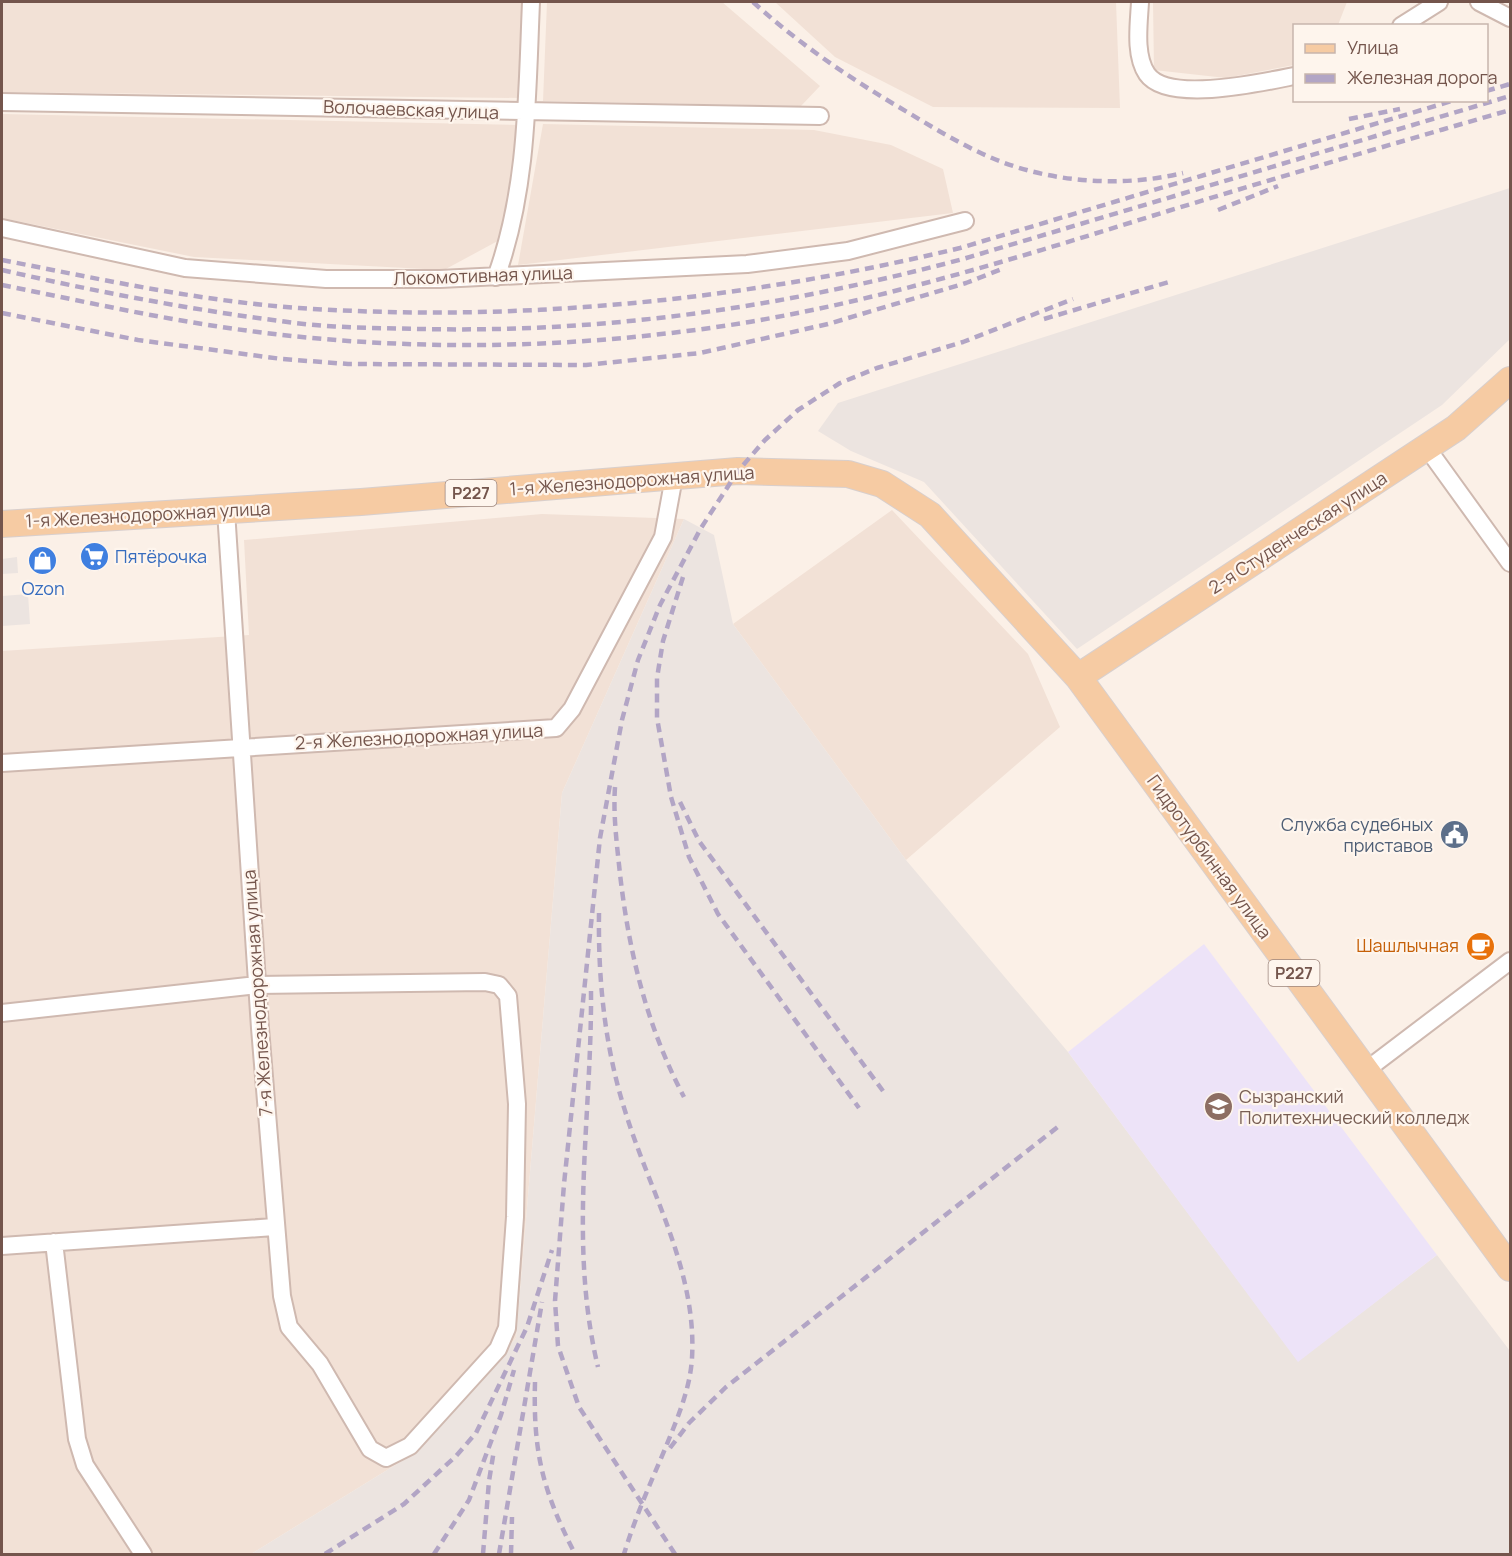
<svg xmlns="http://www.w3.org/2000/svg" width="1512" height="1556" font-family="Manrope,sans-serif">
	<rect width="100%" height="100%" fill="#fbf0e7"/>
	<!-- residential -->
	<path fill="#f2e1d6" d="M2 2H523L519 98 2 92Z
		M547 2H722L820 86 801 106 543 101Z
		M775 2H1116L1120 108 933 107 835 57Z
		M1153 2H1347L1338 25 1294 26V65L1226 78 1154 70Z
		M2 114 519 125 507 236 444 270 194 257 2 218Z
		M543 124 814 130 891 145 943 169 953 213 518 265Z
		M892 510 1028 654 1060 727 906 860 733 624Z
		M542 514 684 519 562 793 516 1338 418 1451 251 1554H2V651L249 635 244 540Z"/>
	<!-- industrial -->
	<path fill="#ece4e0" d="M1510 188V339L1442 405 1077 649 924 482 851 451 818 431 838 403Z
		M684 519 714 535 733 624 906 860 1068 1052 1298 1361 1437 1255 1510 1351V1554H251L418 1451 516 1338 562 793Z
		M17 557 18 573 2 574V559Z
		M28 594 30 624 2 626V596Z"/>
	<!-- education -->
	<path fill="#ede3f8" d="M1204 944 1437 1255 1298 1362 1068 1052Z"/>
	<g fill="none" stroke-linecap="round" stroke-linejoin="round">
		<defs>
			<path id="minor" d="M1140 2C1139 23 1134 55 1147 74 1168 104 1264 82 1294 76
				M1479 2 1510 18
				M1401 26 1439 2
				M2 102 820 116
				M2 228 185 268 326 279H440L747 264 848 251 965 221
				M496 277C528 190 527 93 531 2
				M1427 448 1510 563
				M2 763 556 728 572 709 663 537 674 477
				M2 1013 257 985 485 982 499 985 508 996 517 1104 515 1217 507 1328 498 1349 410 1446 386 1458 370 1449 320 1364 289 1327 282 1296 260 1028 226 511
				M1365 1071 1510 961
				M54 1242 77 1439 85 1465 143 1554
				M2 1246 274 1227"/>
			<path id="primary" d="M2 524 361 502 738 471 848 474 882 484 930 515 1078 677 1510 1268
				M1078 677 1456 428 1510 380"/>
		</defs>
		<!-- minor casing -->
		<use href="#minor" stroke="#cfb9b0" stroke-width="20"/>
		<!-- primary casing -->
		<use href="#primary" stroke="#d8cfcd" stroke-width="28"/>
		<!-- minor -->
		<use href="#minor" stroke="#fff" stroke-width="16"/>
		<!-- primary -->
		<use href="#primary" stroke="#f6cba3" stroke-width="26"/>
		<!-- rail -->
		<path stroke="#b2a5c5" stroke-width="4.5" stroke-dasharray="9 6" stroke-linecap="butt" d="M753 2C797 42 845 75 897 106 931 126 965 148 1002 162 1057 183 1126 187 1183 173
			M1486 91 1510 84
			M1349 119 1400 109
			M1218 210 1278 186
			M2 260C100 279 199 301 299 308 521 323 745 300 960 248L1455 100
			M2 270C93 291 187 309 280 321 327 328 375 328 422 329 608 333 783 307 963 259L1510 96
			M2 285C72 299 143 315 215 326 370 350 531 351 687 331 851 311 1010 260 1168 211 1282 176 1396 143 1510 110
			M2 313 138 340 282 359 348 364 586 365 700 353 828 324 966 283 1002 269
			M1044 319 1169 282
			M683 577 663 641 657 678V718L671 797 689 857 718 914 859 1108
			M615 787C613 816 617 845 620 874 629 953 647 1027 684 1097
			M680 802 699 841 883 1091
			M599 913C598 981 605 1049 626 1114 651 1194 697 1272 692 1358 690 1390 677 1419 665 1449 650 1484 635 1518 624 1554
			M591 991C592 1116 568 1244 598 1367
			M535 1382C533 1454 543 1491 575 1554
			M670 1448 689 1423 726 1387 1059 1126
			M325 1554 404 1504 456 1456 476 1433 527 1327 552 1250
			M434 1554 469 1500 501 1415 514 1370
			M483 1554 489 1481 494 1450
			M499 1554 542 1302
			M511 1554 512 1517
			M675 1554 579 1407 558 1346 555 1301 564 1184 600 838 622 720 638 660 660 605 701 528 738 471 765 440 798 410 840 383 877 368 963 342 1073 299"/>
	</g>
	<!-- icons -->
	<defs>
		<symbol id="supermarket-disc" viewBox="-11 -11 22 22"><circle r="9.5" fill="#3f7fe0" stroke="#fef5ed"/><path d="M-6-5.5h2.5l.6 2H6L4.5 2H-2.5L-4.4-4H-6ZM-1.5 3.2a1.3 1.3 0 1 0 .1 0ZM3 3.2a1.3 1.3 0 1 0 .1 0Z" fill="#fff"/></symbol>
		<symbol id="shop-disc" viewBox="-11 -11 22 22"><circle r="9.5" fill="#3f7fe0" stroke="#fef5ed"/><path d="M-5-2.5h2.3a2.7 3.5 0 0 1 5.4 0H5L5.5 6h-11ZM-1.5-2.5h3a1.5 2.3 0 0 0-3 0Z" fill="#fff"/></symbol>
		<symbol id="civic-disc" viewBox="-11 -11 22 22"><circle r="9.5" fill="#5c6f8a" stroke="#fef5ed"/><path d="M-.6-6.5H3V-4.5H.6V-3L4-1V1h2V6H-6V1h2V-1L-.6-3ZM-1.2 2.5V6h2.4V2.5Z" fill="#fff"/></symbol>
		<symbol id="cafe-disc" viewBox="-11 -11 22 22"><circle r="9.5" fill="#e8710a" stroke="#fef5ed"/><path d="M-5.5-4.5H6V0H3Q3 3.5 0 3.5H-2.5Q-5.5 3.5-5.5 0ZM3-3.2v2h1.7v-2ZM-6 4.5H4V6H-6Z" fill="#fff"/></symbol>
		<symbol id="university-disc" viewBox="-11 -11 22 22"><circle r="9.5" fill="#8d6e63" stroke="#fef5ed"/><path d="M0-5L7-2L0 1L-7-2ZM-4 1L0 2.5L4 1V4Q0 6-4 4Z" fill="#fff"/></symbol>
	</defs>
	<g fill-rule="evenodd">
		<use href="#supermarket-disc" x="78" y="540" width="33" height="33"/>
		<use href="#shop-disc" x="26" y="544" width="33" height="33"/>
		<use href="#civic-disc" x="1438" y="818" width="33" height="33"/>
		<use href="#cafe-disc" x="1464" y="930" width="33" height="33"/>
		<use href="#university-disc" x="1202" y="1090" width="33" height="33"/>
	</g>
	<g text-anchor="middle" stroke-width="4.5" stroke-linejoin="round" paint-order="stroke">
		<!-- shield labels -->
		<g fill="#fef5ed" stroke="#9d857c" stroke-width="1.5">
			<rect x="445.5" y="480" width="51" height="26" rx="4.5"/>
			<rect x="1268.5" y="960" width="51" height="26" rx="4.5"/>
		</g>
		<g font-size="16" font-weight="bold" fill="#74554c">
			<text x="471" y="499">Р227</text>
			<text x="1294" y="979">Р227</text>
		</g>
		<!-- street labels -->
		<g font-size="18" fill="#74554c" stroke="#fef5ed">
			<text transform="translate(411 110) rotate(2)" y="6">Волочаевская улица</text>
			<text transform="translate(483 276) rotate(-2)" y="6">Локомотивная улица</text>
			<text transform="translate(632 481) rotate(-4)" y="6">1-я Железнодорожная улица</text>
			<text transform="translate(148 515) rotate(-3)" y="6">1-я Железнодорожная улица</text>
			<text transform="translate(1298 533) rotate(-33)" y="6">2-я Студенческая улица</text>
			<text transform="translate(419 737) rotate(-3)" y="6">2-я Железнодорожная улица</text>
			<text transform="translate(1209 857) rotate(54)" y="6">Гидротурбинная улица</text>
			<text transform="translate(258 993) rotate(-94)" y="6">7-я Железнодорожная улица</text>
		</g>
		<!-- shop labels -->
		<g font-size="18" fill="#366cbe" stroke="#fef5ed" text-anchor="start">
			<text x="115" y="563">Пятёрочка</text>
			<text x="43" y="595" text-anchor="middle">Ozon</text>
		</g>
		<!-- service labels -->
		<g font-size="18" fill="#4e5e75" stroke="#fef5ed" text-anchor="end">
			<text x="1433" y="831">Служба судебных<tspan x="1433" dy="21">приставов</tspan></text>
		</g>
		<!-- food labels -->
		<g font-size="18" fill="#c56008" stroke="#fef5ed" text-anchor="end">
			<text x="1459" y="952">Шашлычная</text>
		</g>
		<!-- education labels -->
		<g font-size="18" fill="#785e54" stroke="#fef5ed" text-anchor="start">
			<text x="1239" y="1103">Сызранский<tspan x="1239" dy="21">Политехнический колледж</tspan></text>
		</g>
	</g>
	<!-- border -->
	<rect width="1512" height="1556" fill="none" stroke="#74554c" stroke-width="6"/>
	<!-- legend -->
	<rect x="1293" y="24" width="195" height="78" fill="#fef5ed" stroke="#c7b5ad" stroke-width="1.5"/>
	<rect x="1305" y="44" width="30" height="9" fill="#f6cba3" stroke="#c7b5ad" stroke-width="1.5"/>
	<text x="1347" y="54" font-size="18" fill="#74554c">Улица</text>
	<rect x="1305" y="74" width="30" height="9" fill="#b2a5c5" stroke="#c7b5ad" stroke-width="1.5"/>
	<text x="1347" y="84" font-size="18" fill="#74554c">Железная дорога</text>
</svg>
